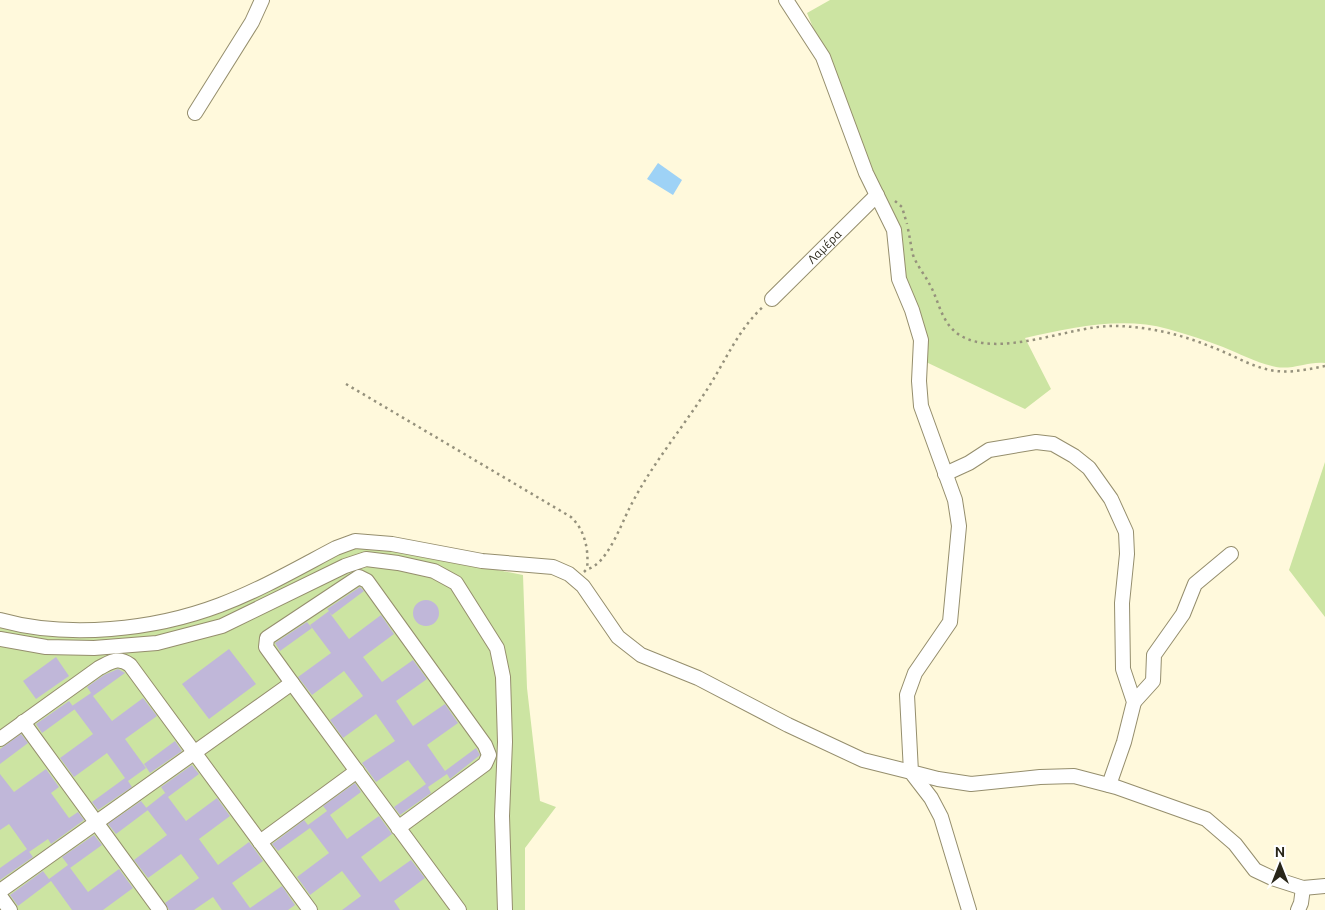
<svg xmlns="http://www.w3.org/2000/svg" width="1325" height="910" font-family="Ubuntu,sans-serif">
	<rect width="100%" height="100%" fill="#fff9dc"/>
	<!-- green -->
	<path fill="#cce4a2" d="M830 0H1325V363C1309 361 1293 370 1276 367 1257 363 1240 354 1223 347 1205 340 1186 334 1168 329 1121 316 1071 328 1025 338L1051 389 1025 409 926 362 906 290 891 215 807 13Z
		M1325 462V617L1289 570Z
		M373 545 523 575 527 688 540 801 556 807 525 848V910H0V623L141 628 356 546Z"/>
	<!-- water -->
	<path fill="#9ed2f6" d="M658 163 682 180 673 195 647 179Z"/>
	<!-- building -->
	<path fill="#c0b7d9" d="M360 587 364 591 332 615 329 612 349 639 381 615 394 634 363 657 382 682 413 660 427 679 396 701 413 726 445 704 458 723 427 745 445 771 476 748 480 755 450 779 447 774 428 787 431 793 400 815 394 807 426 784 408 760 376 782 362 763 395 741 376 714 343 738 330 720 363 696 344 671 312 695 298 677 331 653 310 625 329 611 327 609Z
		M413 613a13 13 0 1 1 26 0a13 13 0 1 1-26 0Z
		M307 622 312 628 280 651 275 643Z
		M229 649 256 684 209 719 182 684Z
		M56 657 69 676 36 699 23 681Z
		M118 669 125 673 93 696 112 721 143 698 157 716 125 739 146 768 128 781 132 787 98 810 92 802 125 778 107 753 74 777 60 758 93 734 72 706 91 693 87 687 104 675Z
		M69 701 75 709 42 733 36 724Z
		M21 734 28 743 0 764V749Z
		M175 741 182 751 150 773 144 764Z
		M192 765 199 774 168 797 161 787Z
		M46 769 59 787 51 793 69 818 78 812 84 820 51 844 48 839 29 852 9 824 0 830V774L14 792Z
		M355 783 361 792 330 815 347 839 379 816 392 834 361 857 380 882 411 860 425 878 394 901 400 910H342L361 896 342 871 310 895 297 877 329 853 310 828 278 851 272 844 304 820 308 825 327 811 323 806Z
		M165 793 186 821 217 798 230 816 199 839 218 865 249 842 253 847 263 861 232 883 250 908 282 886 295 905 288 910H222L213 897 194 910H169L165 903 199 878 181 854 148 878 134 860 167 835 146 808Z
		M141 801 148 810 116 834 108 824Z
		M94 835 102 845 70 868 68 865 88 892 119 869 133 888 103 910H72L51 881 18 906 10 895 43 871 49 879 68 865 62 857Z
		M27 849 33 857 0 880V868Z"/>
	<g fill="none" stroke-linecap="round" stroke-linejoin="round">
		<defs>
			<g id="minor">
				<path d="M786 0 823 57 866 173 894 230 899 279 912 310 921 340 919 381 921 406 955 500 959 526 950 622 915 673 907 695 911 772 938 779 971 784 1040 777 1074 776 1116 787 1206 819 1235 844 1255 870 1272 878 1303 888 1301 903 1298 910"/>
				<path d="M195 113 252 22 262 0"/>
				<path id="s1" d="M772 299 877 195"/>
				<path d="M945 474 969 463 989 450 1036 442 1053 444 1074 456 1089 468 1111 499 1126 532 1127 554 1122 603 1123 669 1134 702 1124 742 1109 785"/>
				<path d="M0 620C68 639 154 630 220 605 260 590 298 568 336 548L355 541 392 544 482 561 553 567 569 574 583 586 618 637 641 655 698 678 788 725 863 760 911 772 931 798 941 817 969 910"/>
				<path d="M0 639 46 647 94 648 157 643 222 626 345 566 366 559 398 563 434 571 456 583 497 648 503 677 505 742 502 816 505 910"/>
				<path d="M1134 702 1153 681 1154 655 1183 614 1195 584 1231 554"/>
				<path d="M23 722 160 910"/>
				<path d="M0 739 99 668C111 662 118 656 130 665L310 910"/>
				<path d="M398 828 485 764 489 755 485 745 367 581 359 577 267 638 266 647 292 683 459 910"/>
				<path d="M260 842 357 771"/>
				<path d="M1303 888 1325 886"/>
				<path d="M0 891 292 683"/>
				<path d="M0 896 10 910"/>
			</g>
		</defs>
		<!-- minor casing -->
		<use href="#minor" stroke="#958e6d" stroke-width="16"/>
		<!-- path -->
		<path stroke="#95917c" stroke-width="2.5" stroke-dasharray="2.5 4" stroke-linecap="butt" d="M895 201 902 207 907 224
			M908 229C910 238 911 247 913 255 917 266 925 275 930 285 939 301 941 322 958 334 998 361 1072 324 1117 326 1149 327 1180 334 1209 346 1232 354 1252 368 1276 371 1293 373 1309 369 1325 366
			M346 384 571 517C585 530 589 550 587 569
			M584 572 587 569C606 566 621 525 629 509 651 465 682 429 708 388 726 360 739 328 764 306"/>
		<!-- minor -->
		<use href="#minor" stroke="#fff" stroke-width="14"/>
	</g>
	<g text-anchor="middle" stroke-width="4.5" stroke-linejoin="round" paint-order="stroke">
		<!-- street labels -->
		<g font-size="12" fill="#292619" stroke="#fff">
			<text dy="4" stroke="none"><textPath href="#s1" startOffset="74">Λαμέρα</textPath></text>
		</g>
	</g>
	<!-- north arrow -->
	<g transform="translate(1280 865)" stroke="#ffffff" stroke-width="4" paint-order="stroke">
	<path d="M0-4L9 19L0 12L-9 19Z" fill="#292619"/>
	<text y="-8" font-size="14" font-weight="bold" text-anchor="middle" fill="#292619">N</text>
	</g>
</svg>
